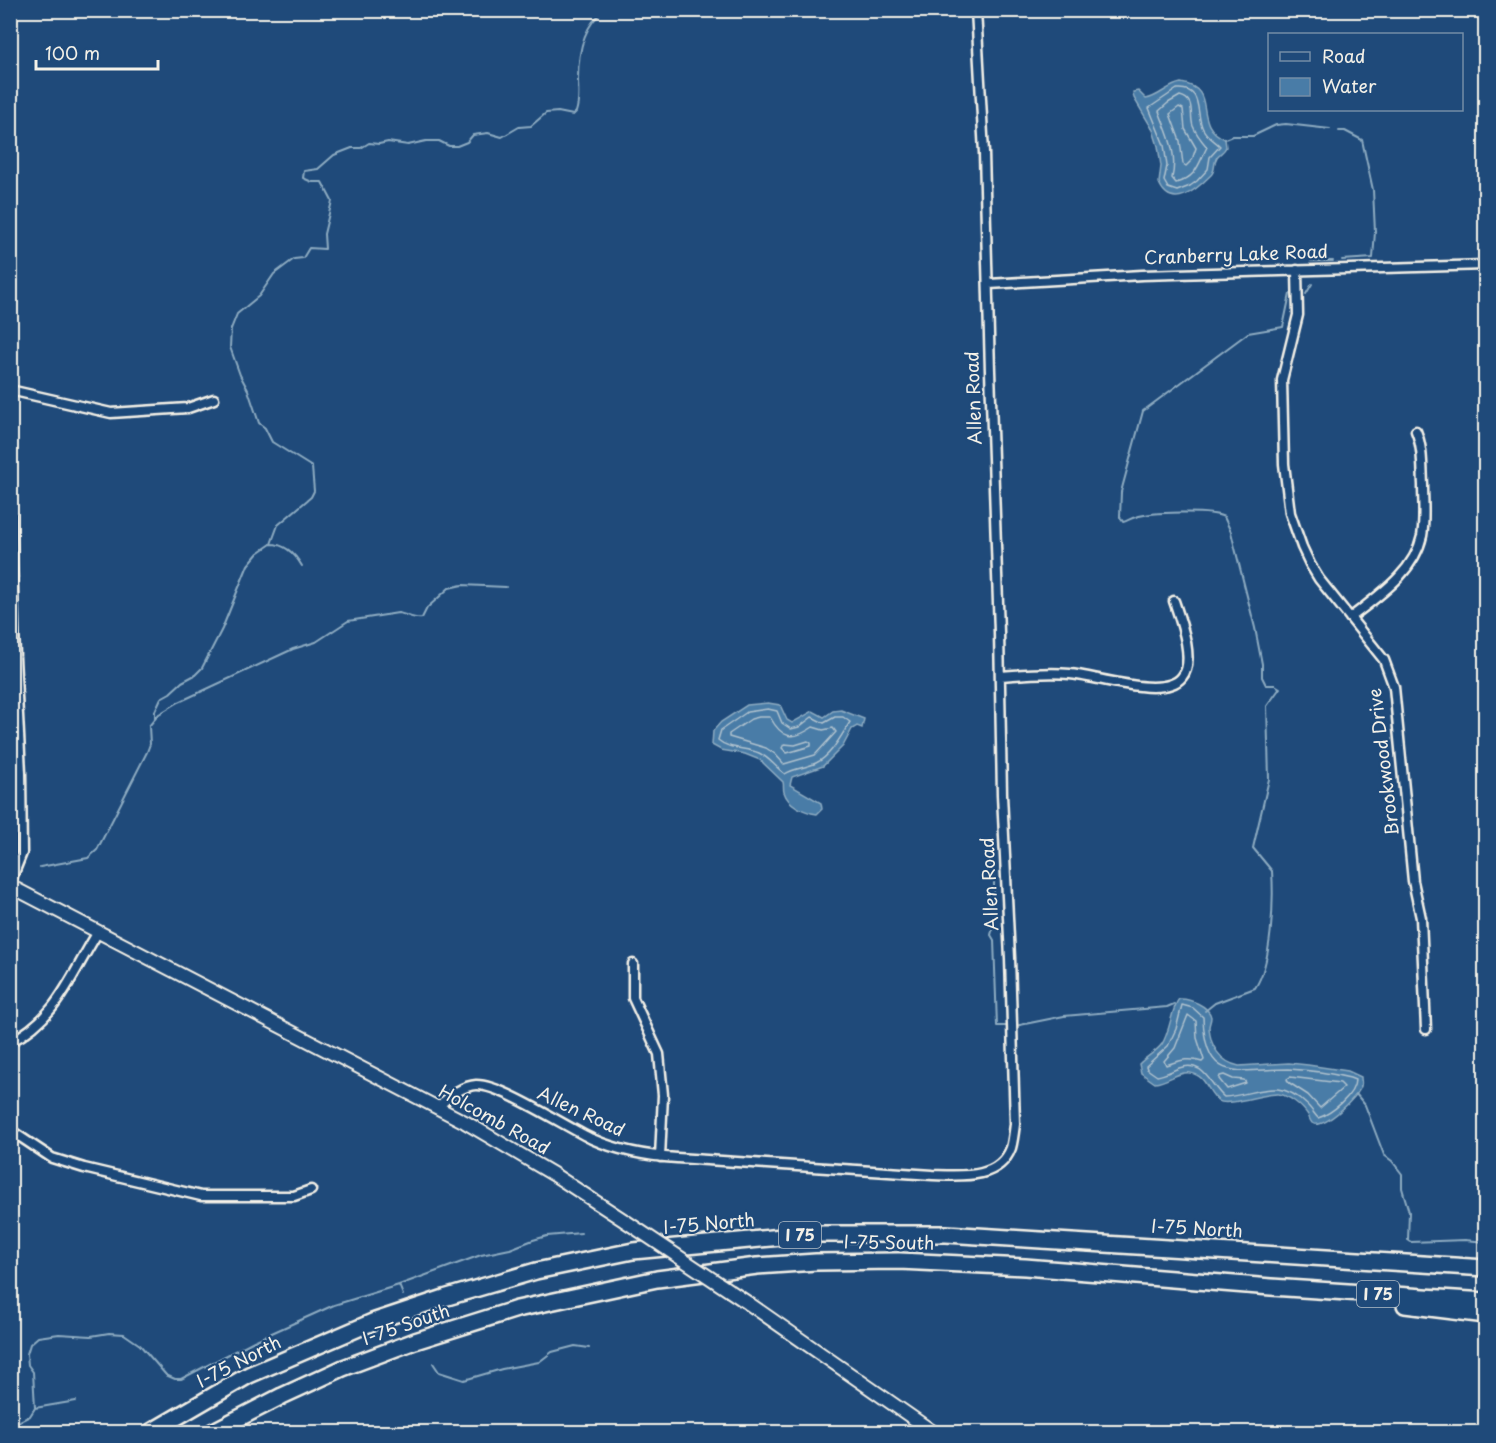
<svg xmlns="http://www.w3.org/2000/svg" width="1496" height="1443" font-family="'Playpen Sans',sans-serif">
	<rect width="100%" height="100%" fill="#1f4a7a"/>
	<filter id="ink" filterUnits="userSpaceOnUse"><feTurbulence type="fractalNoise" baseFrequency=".0167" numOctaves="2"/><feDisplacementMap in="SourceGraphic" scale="12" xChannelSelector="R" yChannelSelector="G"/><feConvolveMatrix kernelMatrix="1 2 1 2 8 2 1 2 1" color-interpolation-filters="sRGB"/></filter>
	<g filter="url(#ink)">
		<!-- water -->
		<path fill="#497ca7" stroke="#8dabc1" stroke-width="1.5" d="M1181 83C1220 89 1190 124 1225 139L1226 147C1224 152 1220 153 1217 157 1213 163 1216 170 1211 175 1197 189 1172 212 1159 183L1161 166 1158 146 1153 130 1134 98 1133 92 1138 91 1146 99C1159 97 1168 85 1181 83Z
			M768 703 780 705 787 720 792 723 813 711 824 717 833 711 841 710 864 719 862 728 857 726 852 729 843 746 823 766 792 777 790 785 821 803 822 809 817 814C804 812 788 805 784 792 783 789 784 785 783 782L760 760 745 754 721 750 712 745 713 731 721 722 747 705Z
			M1179 999C1189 998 1209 1006 1211 1017 1211 1021 1209 1024 1209 1027 1210 1046 1220 1062 1239 1066L1289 1063 1308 1065 1348 1071 1361 1077C1361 1081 1362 1082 1361 1086 1358 1097 1323 1131 1312 1123 1310 1121 1309 1117 1308 1115 1302 1106 1289 1095 1278 1094 1265 1093 1227 1107 1219 1101 1207 1093 1207 1075 1190 1073 1178 1071 1168 1082 1155 1083L1141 1073 1139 1064C1146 1057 1156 1052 1162 1044 1170 1032 1172 1006 1179 999Z"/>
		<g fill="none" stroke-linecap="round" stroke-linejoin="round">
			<!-- shore -->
			<path stroke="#b0c2ce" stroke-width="1.5" d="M1177 89C1204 87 1195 114 1203 129 1207 137 1214 140 1220 146L1210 157 1208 169 1197 181 1190 186 1177 191 1168 188 1164 181 1167 166 1164 145 1149 108Z
				M1180 96C1196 100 1189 114 1193 126 1196 134 1202 141 1207 147 1198 165 1197 177 1176 183L1172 178C1178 153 1167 133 1159 111L1168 103Z
				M1179 107 1183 109 1185 129 1196 148 1192 160 1186 166 1183 164 1180 141 1170 114Z
				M768 709 777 711 782 723 791 729 799 727 812 717 824 723 835 717H843L850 722C841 736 831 756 816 763 806 768 794 768 785 774 775 767 770 758 759 753 746 747 729 750 718 740L721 730 747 712Z
				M759 717H770C782 739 793 741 813 727L823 730 833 728 836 732 815 755 784 764 775 754 766 748 729 737V734L751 719Z
				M808 741 811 743V746L787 753 782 748 784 744 795 745Z
				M1182 1005 1193 1008 1203 1017C1205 1086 1239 1069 1289 1069 1309 1070 1330 1073 1350 1078L1355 1080C1355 1095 1331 1114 1318 1118 1314 1114 1311 1108 1306 1104 1278 1076 1256 1095 1224 1097 1210 1085 1204 1059 1179 1068 1171 1071 1165 1075 1157 1076L1147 1069 1146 1066 1168 1046 1176 1029Z
				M1188 1015 1196 1021 1197 1038 1204 1060 1202 1062C1187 1057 1179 1061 1166 1065L1164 1061 1175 1048Z
				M1224 1075 1233 1079 1244 1080 1246 1083 1227 1089 1219 1079 1220 1076Z
				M1290 1077 1340 1083 1344 1087 1320 1108 1308 1095 1288 1082 1287 1079Z"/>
			<!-- stream -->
			<path stroke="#8dabc1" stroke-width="2" d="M1339 131H1345L1362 140 1373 190 1375 232 1373 258 1342 260
				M1225 139 1232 136H1253L1276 125 1286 124 1330 129
				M1311 261H1333
				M1306 294 1312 284
				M271 544C285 544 295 554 302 566
				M155 718V711L161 698 170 693 182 682 195 675 202 668 222 629 248 565 258 553 271 544 278 525 311 497 314 491 312 467 272 442 265 428 259 423 248 390 240 375 230 347 231 329 237 314 259 296 274 274 294 259 303 258 309 248 325 249 324 234 332 201 322 182H312L303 178 304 171 318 169 334 155 352 148H361L369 143 379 144 388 142 408 145 426 141H439L449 146H457L467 142 473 135 488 133 502 137 519 127 531 126 546 113 558 112 573 115 576 112C580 100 578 91 578 79 578 54 583 25 605 10
				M994 840 990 867 994 881V923L991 935 994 940 997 1026H1009
				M40 867 88 858 97 850 147 752 150 744 149 726 159 714 179 702 293 649 316 642 348 621 398 613C406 614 415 620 422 618L427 608 449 588 462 585 506 587
				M1205 1011 1215 1003 1255 988C1272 963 1274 902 1272 871L1253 848 1269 779 1267 706 1280 688 1275 685H1266L1262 677V664L1255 628 1231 532 1224 517C1211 510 1150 512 1136 517 1131 518 1127 521 1123 522L1120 517 1121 492 1143 411 1248 333 1283 327 1290 294
				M1015 1026 1064 1016 1167 1007 1174 1004
				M1356 1094 1365 1105 1384 1155 1392 1161 1402 1174V1188L1409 1212 1408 1240 1411 1242 1465 1240 1486 1242
				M399 1285 403 1295
				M433 1363 439 1372 464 1380 502 1369 539 1362 552 1352 575 1346 589 1348
				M35 1408 76 1401
				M15 1432 20 1421 30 1416 35 1408 33 1372 28 1365 27 1354 30 1344 38 1337 59 1334 91 1336 109 1333 124 1334 140 1345 166 1375 175 1379H181L254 1341 334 1305 399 1285 481 1255 510 1249 533 1240 547 1236 581 1233"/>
			<defs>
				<path id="street" d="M1297 270 1298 315 1282 380 1284 464 1290 513 1302 547 1310 564 1319 579 1384 660 1394 687 1413 881 1421 918 1426 1029
					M989 284 1142 275 1486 265
					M10 390 111 413 188 408 214 399
					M10 486 15 657 21 773 22 853 10 883
					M1350 618C1378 596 1414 573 1422 536 1425 520 1423 502 1423 485 1422 467 1423 448 1416 431
					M1001 676C1024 674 1047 672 1070 674 1096 676 1164 700 1182 677 1196 661 1180 619 1174 601
					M633 964V998L659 1054 663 1095 660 1157
					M10 1042C58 1018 71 975 98 932
					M437 1108C447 1098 461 1086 476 1085 501 1084 566 1127 592 1139 619 1151 647 1156 677 1158L933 1175C961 1176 999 1180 1011 1148 1013 1141 1014 1132 1015 1124L1010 958 1002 795 999 632 990 371 984 153 976 10
					M10 1130 52 1158 84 1168 201 1196H294L311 1190"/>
				<path id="secondary" d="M10 886 465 1122 553 1174 625 1221
					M748 1303 933 1432"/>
				<path id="highway" d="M1405 1305 1486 1315
					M151 1432 249 1375 375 1321 444 1298 536 1271 633 1251 814 1234H946L1486 1268
					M212 1432 282 1396 343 1368 415 1341 517 1309 657 1279 757 1266 816 1262 899 1261 1025 1267 1271 1287 1486 1301"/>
			</defs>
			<!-- street casing -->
			<use href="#street" stroke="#f4f1e8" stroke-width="13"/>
			<!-- secondary casing -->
			<use href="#secondary" stroke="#f4f1e8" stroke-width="16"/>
			<!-- highway casing -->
			<use href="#highway" stroke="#f4f1e8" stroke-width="20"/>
			<!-- street -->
			<use href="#street" stroke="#1f4a7a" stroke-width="8"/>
			<!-- secondary -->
			<use href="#secondary" stroke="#1f4a7a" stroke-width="12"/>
			<!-- highway -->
			<use href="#highway" stroke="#1f4a7a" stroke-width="15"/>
			<defs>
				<path id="secondary-bridge" d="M625 1221 748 1303"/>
			</defs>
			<!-- secondary-bridge casing -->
			<use href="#secondary-bridge" stroke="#f4f1e8" stroke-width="16" stroke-linecap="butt"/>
			<!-- secondary-bridge -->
			<use href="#secondary-bridge" stroke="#1f4a7a" stroke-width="12"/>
		</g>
	</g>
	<g text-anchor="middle" stroke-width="4.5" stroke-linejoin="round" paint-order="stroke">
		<!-- shield labels -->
		<g fill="#1f4a7a" stroke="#b4bfc7" stroke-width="1.5">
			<rect x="779" y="1222" width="42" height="26" rx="4.5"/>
			<rect x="1357" y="1281" width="42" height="26" rx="4.5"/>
		</g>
		<g font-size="16" font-weight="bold" fill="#f4f1e8">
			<text x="800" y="1241">I 75</text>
			<text x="1378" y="1300">I 75</text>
		</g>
		<!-- street labels -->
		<g font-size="18" fill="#f4f1e8" stroke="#1f4a7a">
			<text transform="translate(1236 255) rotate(-2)" y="6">Cranberry Lake Road</text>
			<text transform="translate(974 398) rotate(-92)" y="6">Allen Road</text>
			<text transform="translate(1384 762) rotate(-97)" y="6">Brookwood Drive</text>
			<text transform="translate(990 884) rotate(-93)" y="6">Allen Road</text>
			<text transform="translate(581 1112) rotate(25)" y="6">Allen Road</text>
			<text transform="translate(494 1120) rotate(29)" y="6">Holcomb Road</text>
			<text transform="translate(709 1224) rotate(-5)" y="6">I-75 North</text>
			<text transform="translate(1197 1229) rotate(3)" y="6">I-75 North</text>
			<text transform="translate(889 1243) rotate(1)" y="6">I-75 South</text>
			<text transform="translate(406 1325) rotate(-19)" y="6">I-75 South</text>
			<text transform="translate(239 1362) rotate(-27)" y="6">I-75 North</text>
		</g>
	</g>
	<!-- margin -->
	<rect width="1496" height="1443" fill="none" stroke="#1f4a7a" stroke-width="36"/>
	<rect x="18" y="18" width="1460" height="1407" fill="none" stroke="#f4f1e8" stroke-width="2" filter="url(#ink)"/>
	<!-- legend -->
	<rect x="1268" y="33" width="195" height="78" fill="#1f4a7a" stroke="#748da6" stroke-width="1.5"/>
	<rect x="1280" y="52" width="30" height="9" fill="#1f4a7a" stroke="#748da6" stroke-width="1.5"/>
	<text x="1322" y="63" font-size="18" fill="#f4f1e8">Road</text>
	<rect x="1280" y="78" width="30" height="18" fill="#497ca7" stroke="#748da6" stroke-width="1.5"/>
	<text x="1322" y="93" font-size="18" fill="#f4f1e8">Water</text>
	<!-- scale -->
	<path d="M36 60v9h122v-9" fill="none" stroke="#f4f1e8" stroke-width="3"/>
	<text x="45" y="60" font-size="18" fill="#f4f1e8" stroke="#1f4a7a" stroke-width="4.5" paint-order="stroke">100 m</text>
</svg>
